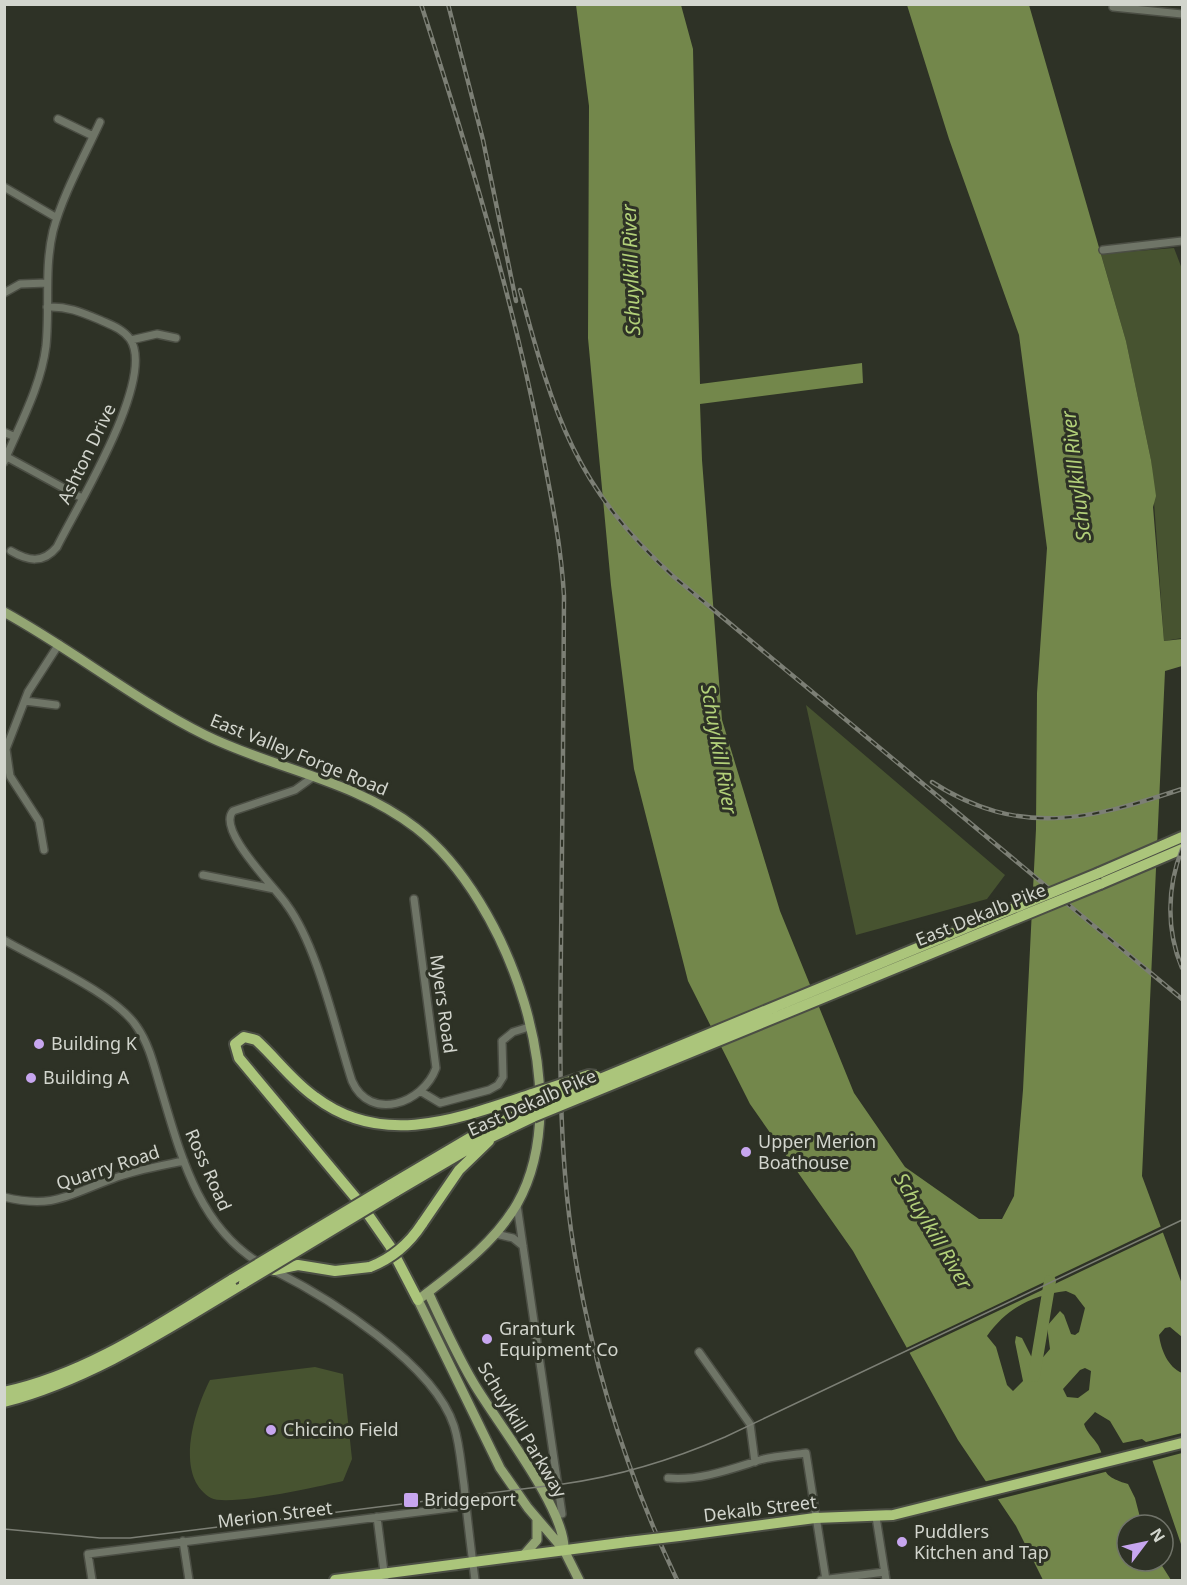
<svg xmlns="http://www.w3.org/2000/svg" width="1187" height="1585" font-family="'Noto Sans',sans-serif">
	<rect width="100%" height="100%" fill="#2e3226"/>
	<!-- green -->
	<path fill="#475330" d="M1174 248 1182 269V638L1164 641 1151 460 1126 341 1101 254Z
		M806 705 1005 875 987 899 856 935Z
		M315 1367 343 1374 352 1459 343 1481C321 1486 228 1507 211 1498 173 1476 195 1409 210 1380Z"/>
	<!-- water -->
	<path fill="#73874b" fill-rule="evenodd" d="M576 5H681L693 49 700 384 862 363 863 383 700 404 702 460 722 720 780 911 854 1093 905 1167 979 1219H1002L1014 1196 1023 1090 1036 829 1037 693 1047 548 1019 335 949 139 907 5H1029L1126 341 1151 460 1156 496 1153 507 1164 641 1182 639V666L1165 671 1142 1176 1182 1284V1337L1170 1327 1165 1328 1159 1335C1161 1350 1168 1367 1182 1373V1547L1146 1442 1142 1439 1123 1443 1110 1421 1095 1412 1084 1424C1087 1433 1093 1437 1098 1445 1110 1467 1094 1474 1128 1484L1135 1498 1142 1525H1127V1561H1159L1171 1580H1043L1016 1526 958 1440 853 1251 750 1104 688 981 634 769 611 585 588 338 589 106ZM1066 1291 1075 1295 1085 1308 1079 1332 1075 1335 1071 1334 1064 1315 1060 1311 1047 1326 1050 1349 1039 1362 1031 1356 1022 1338 1016 1336 1015 1342 1023 1381 1013 1391 1007 1385 996 1347 987 1336C1007 1308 1033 1295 1066 1291ZM1085 1368 1091 1371 1089 1390 1078 1398 1067 1397 1063 1389 1080 1370Z"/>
	<!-- pier -->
	<path fill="#2e3226" d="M1164 1225 1166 1231 979 1320 907 1354 904 1349Z
		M1182 1433V1453L1148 1462 1142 1443Z
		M1103 1452 1109 1471 995 1500 983 1482Z"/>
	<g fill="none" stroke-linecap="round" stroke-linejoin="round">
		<!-- river -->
		<path stroke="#73874b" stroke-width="12" d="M1034 1376 1050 1281"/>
		<defs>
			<path id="minor" d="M1114 4 1113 7 1182 14
				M58 119 93 136
				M4 187 57 218
				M1103 250 1182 241
				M4 293 20 284 47 283
				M131 340 157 334 176 338
				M4 432 15 437
				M7 457 82 498
				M4 462C20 424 41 386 46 346 50 307 44 269 53 231 63 194 84 157 100 122
				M11 551C28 561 43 564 57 547 76 508 157 378 130 339 123 329 111 325 100 320 81 312 67 306 47 307
				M25 701 56 705
				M313 777 295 790 233 811C216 830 275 887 287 905 318 947 335 1029 352 1081 370 1122 423 1104 436 1068L414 899
				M44 850 39 821 10 776 6 749 28 692 59 644
				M203 875 274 889
				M4 940C40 961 116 994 137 1027 149 1044 154 1066 160 1086 180 1152 197 1226 261 1264
				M420 1091 440 1103 489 1090 498 1085 503 1077 502 1041 513 1032 529 1027
				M4 1197C53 1209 68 1195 112 1179 135 1170 160 1166 184 1161
				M517 1205 562 1514
				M496 1234 513 1238 523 1246
				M273 1270C329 1298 434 1364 454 1426 460 1445 461 1465 464 1485 467 1517 471 1549 475 1580
				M699 1352 750 1424 755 1462
				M668 1478C699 1481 731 1469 760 1460 774 1456 791 1455 806 1453L826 1580
				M377 1517 385 1580
				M876 1517 886 1580
				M183 1541 189 1580
				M92 1580 88 1554 466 1506
				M821 1580 885 1572"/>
			<path id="major" d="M4 612C73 650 135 700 205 735 274 769 354 780 416 828 509 900 578 1097 517 1204 493 1245 454 1272 418 1300L500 1468 528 1508 564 1550 579 1580
				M428 1292C442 1322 456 1353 473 1382 495 1420 566 1509 564 1550
				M524 1555 537 1540V1520"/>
			<path id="highway" d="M1099 873 1182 837
				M1100 884 1182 849
				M390 1185 473 1136 532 1107
				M395 1192 475 1145 533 1117
				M422 1224 459 1170 489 1141
				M274 1270 298 1265 335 1271 370 1267
				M418 1300 390 1246 360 1203 239 1058 235 1044 244 1037 256 1040C276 1058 292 1081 315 1097 383 1149 460 1118 532 1094
				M4 1392C88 1374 161 1323 233 1279
				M4 1402C92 1379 167 1329 244 1283
				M679 1536 815 1518 893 1515 1182 1443
				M335 1580 628 1542"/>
		</defs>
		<!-- minor casing -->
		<use href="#minor" stroke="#4b4e44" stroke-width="10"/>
		<!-- major casing -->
		<use href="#major" stroke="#4b4e44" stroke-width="12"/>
		<!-- highway casing -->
		<use href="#highway" stroke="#4b4e44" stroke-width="14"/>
		<!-- minor -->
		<use href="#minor" stroke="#6f7567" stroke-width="7"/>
		<!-- major -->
		<use href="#major" stroke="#93a573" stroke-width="9"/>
		<!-- highway -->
		<use href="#highway" stroke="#abc57b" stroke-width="10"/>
		<!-- tram -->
		<path stroke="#7c7f75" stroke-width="1.5" d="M4 1529 100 1538H130L563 1484C620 1476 672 1460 725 1437L1182 1220"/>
		<defs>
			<path id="rail" d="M421 4C467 147 511 291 540 439 550 491 561 543 564 596 564 712 562 827 561 943 560 1039 558 1135 571 1230 588 1351 625 1470 677 1580
				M448 4 483 140 516 301
				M520 290C554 416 575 487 674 577L1182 999
				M932 782C1020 839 1091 819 1182 789
				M1182 849C1167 887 1166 930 1182 968"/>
		</defs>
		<!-- rail casing -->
		<use href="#rail" stroke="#7c7f75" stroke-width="4.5"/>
		<!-- rail -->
		<use href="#rail" stroke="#2e3226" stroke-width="2" stroke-dasharray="7" stroke-linecap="butt"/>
		<defs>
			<path id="highway-bridge" d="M532 1094 589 1075 596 1076
				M532 1107 1099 873
				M533 1117 1100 884
				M370 1267C393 1258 409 1244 422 1224
				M233 1279 390 1185
				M244 1283 395 1192
				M628 1542 679 1536"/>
		</defs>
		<!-- highway-bridge casing -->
		<use href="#highway-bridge" stroke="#4b4e44" stroke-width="14" stroke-linecap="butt"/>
		<!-- highway-bridge -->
		<use href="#highway-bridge" stroke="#abc57b" stroke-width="10"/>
	</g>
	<!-- markers -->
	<g fill="#c7a6ef" stroke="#2e3226" stroke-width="2">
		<circle cx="39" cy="1044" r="6"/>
		<circle cx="31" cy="1078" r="6"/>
		<circle cx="746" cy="1152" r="6"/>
		<circle cx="487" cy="1339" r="6"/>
		<circle cx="271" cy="1430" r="6"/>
		<rect x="403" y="1492" width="16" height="16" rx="3"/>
		<circle cx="902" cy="1542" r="6"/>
	</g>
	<g text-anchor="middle" stroke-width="6" stroke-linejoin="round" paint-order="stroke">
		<!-- street labels -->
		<g font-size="18" fill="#d2d5cd" stroke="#2e3226">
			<text transform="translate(87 454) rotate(-64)" y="6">Ashton Drive</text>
			<text transform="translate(299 755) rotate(22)" y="6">East Valley Forge Road</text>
			<text transform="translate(981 915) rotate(-22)" y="6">East Dekalb Pike</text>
			<text transform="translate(443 1004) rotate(82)" y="6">Myers Road</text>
			<text transform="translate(532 1103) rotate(-24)" y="6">East Dekalb Pike</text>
			<text transform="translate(108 1168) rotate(-18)" y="6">Quarry Road</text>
			<text transform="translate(208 1170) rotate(66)" y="6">Ross Road</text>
			<text transform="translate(522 1430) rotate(59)" y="6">Schuylkill Parkway</text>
			<text transform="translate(760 1509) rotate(-7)" y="6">Dekalb Street</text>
			<text transform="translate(275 1515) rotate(-7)" y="6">Merion Street</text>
		</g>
		<!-- poi labels -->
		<g font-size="18" fill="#d2d5cd" stroke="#2e3226" text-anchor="start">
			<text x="51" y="1050">Building K</text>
			<text x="43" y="1084">Building A</text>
			<text x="758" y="1148">Upper Merion<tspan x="758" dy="21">Boathouse</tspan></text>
			<text x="499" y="1335">Granturk<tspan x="499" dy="21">Equipment Co</tspan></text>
			<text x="283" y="1436">Chiccino Field</text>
			<text x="424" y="1506">Bridgeport</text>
			<text x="914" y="1538">Puddlers<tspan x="914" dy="21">Kitchen and Tap</tspan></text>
		</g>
		<!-- water labels -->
		<g font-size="20" font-style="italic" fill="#b2d079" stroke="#2e3226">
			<text transform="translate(631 270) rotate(-92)" y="7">Schuylkill River</text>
			<text transform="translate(1076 476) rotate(-97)" y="7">Schuylkill River</text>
			<text transform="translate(719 749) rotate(80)" y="7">Schuylkill River</text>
			<text transform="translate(933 1231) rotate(59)" y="7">Schuylkill River</text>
		</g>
	</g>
	<!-- border -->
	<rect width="1187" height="1585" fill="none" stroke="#d2d5cd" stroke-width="12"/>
	<!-- north arrow -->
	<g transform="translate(1145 1543) rotate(58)"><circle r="28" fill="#2e3226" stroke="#707369" stroke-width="1.5"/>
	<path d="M0-4.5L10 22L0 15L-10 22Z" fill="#c7a6ef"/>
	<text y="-9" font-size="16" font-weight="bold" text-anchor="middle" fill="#d2d5cd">N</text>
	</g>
</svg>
